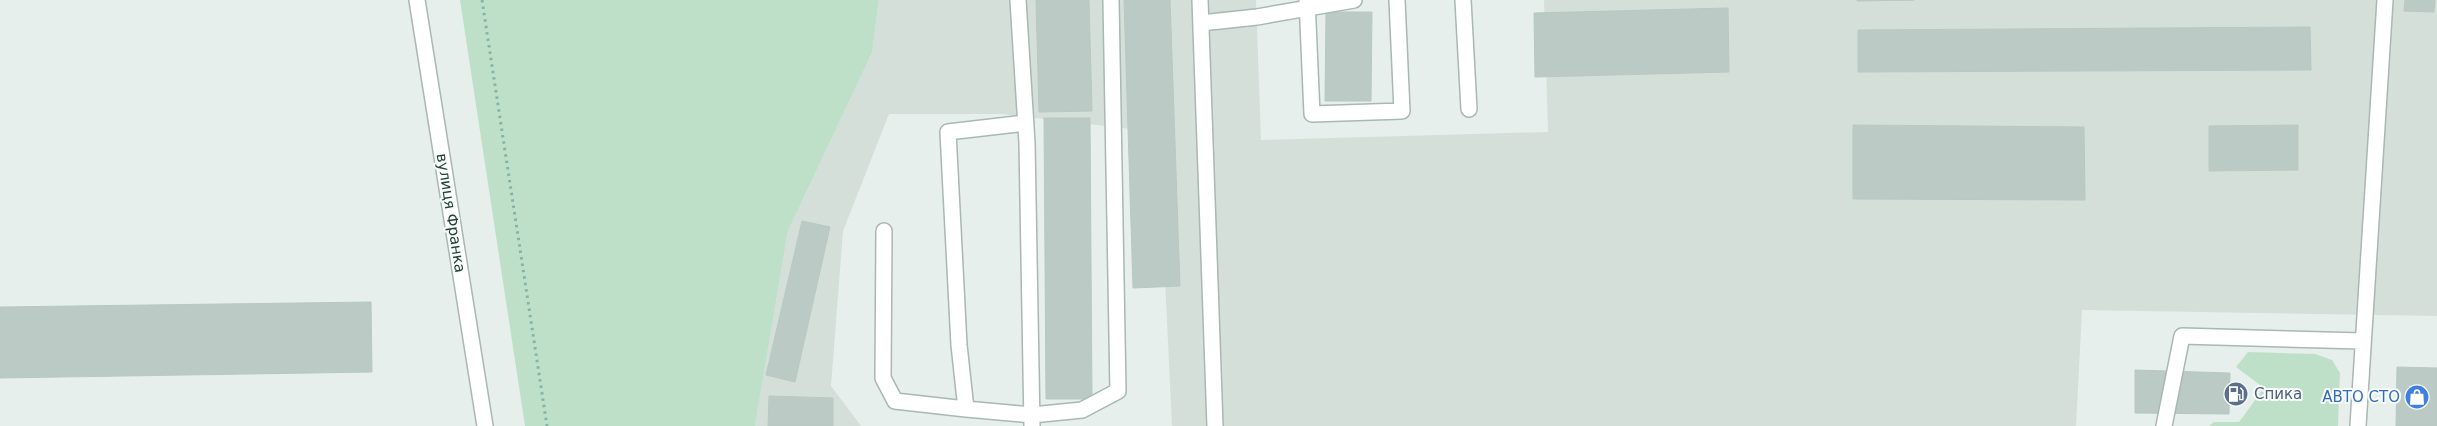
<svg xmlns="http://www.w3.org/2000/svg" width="2437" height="426" font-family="'DejaVu Sans',sans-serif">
	<rect width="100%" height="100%" fill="#e6efeb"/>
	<!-- built -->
	<path fill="#d4dfda" d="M879 0H1256L1261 140 1548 132 1544 0H2437V316L2082 310 2076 426H1172L1158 132 1001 114H889L843 231 831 386 861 426H755L788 231 872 53Z"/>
	<!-- green -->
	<path fill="#bfe0c8" d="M460 0H879L872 53 788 231 755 426H525Z
		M2248 352 2315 354 2332 360 2340 373 2338 426H2209L2214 422H2239L2264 388 2236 367Z"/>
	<!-- building -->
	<path fill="#bbcac4" stroke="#b8c9c2" d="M1036 0H1089L1092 111 1039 112Z
		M1124 0H1170L1180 286 1133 288Z
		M1857 0H1914L1857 1Z
		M2405 0H2435L2434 12 2404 11Z
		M1728 8 1729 72 1535 77 1534 13Z
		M1326 12H1372L1371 101H1325Z
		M2310 27 2311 70 1858 72V30Z
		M1044 118H1090L1092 399H1046Z
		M1853 125 2084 127 2085 200 1853 199Z
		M2298 125V170L2209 171V126Z
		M802 221 830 227 795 382 766 375Z
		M371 302 372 372 0 378V307Z
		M2397 367 2437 368V426H2396Z
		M2135 370 2230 373 2229 414 2135 413Z
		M769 396 833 398V426H768Z"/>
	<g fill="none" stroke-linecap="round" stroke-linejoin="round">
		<defs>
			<path id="minor" d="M417 0 485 426
				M1018 0 1027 143 1032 426
				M1200 0 1215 426
				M1307 0 1312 114 1402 111 1397 0
				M1463 0 1469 109
				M1201 23 1257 17 1354 0
				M1026 123 948 132 959 345 966 409 1032 415 1082 410 1118 391 1111 0
				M884 231 883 378 895 401 966 409
				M2164 426 2182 336 2362 341
				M2358 426 2385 0"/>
		</defs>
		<!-- minor casing -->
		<use href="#minor" stroke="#a8b8b2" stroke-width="18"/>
		<!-- path -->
		<path stroke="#86b3a5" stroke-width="3" stroke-dasharray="2.5 4" stroke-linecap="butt" d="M482 0 547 426"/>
		<!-- minor -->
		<use href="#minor" stroke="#fff" stroke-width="15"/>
	</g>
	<!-- icons -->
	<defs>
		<symbol id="fuel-disc" viewBox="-11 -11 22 22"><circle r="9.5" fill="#5c6f8a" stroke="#f7fbf9"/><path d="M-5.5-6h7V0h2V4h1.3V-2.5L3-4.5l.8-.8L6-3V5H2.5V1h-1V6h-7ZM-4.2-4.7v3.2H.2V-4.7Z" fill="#fff"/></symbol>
		<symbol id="shop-disc" viewBox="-11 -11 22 22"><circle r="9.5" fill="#3f7fe0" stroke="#f7fbf9"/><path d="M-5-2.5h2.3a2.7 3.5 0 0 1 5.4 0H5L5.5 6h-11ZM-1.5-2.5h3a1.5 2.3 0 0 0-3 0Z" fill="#fff"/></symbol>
	</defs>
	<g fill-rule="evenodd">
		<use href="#fuel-disc" x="2222" y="380" width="28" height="28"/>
		<use href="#shop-disc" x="2403" y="383" width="28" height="28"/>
	</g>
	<g text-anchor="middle" stroke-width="4" stroke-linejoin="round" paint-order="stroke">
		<!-- street labels -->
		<g font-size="15" fill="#24423a" stroke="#f7fbf9">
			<text transform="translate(451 213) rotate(81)" y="5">вулиця Франка</text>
		</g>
		<!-- service labels -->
		<g font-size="15" fill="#4e5e75" stroke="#f7fbf9" text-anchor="start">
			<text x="2254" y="399">Спика</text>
		</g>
		<!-- shop labels -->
		<g font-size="15" fill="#366cbe" stroke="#f7fbf9" text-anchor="end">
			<text x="2400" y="402">АВТО СТО</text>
		</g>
	</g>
</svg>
